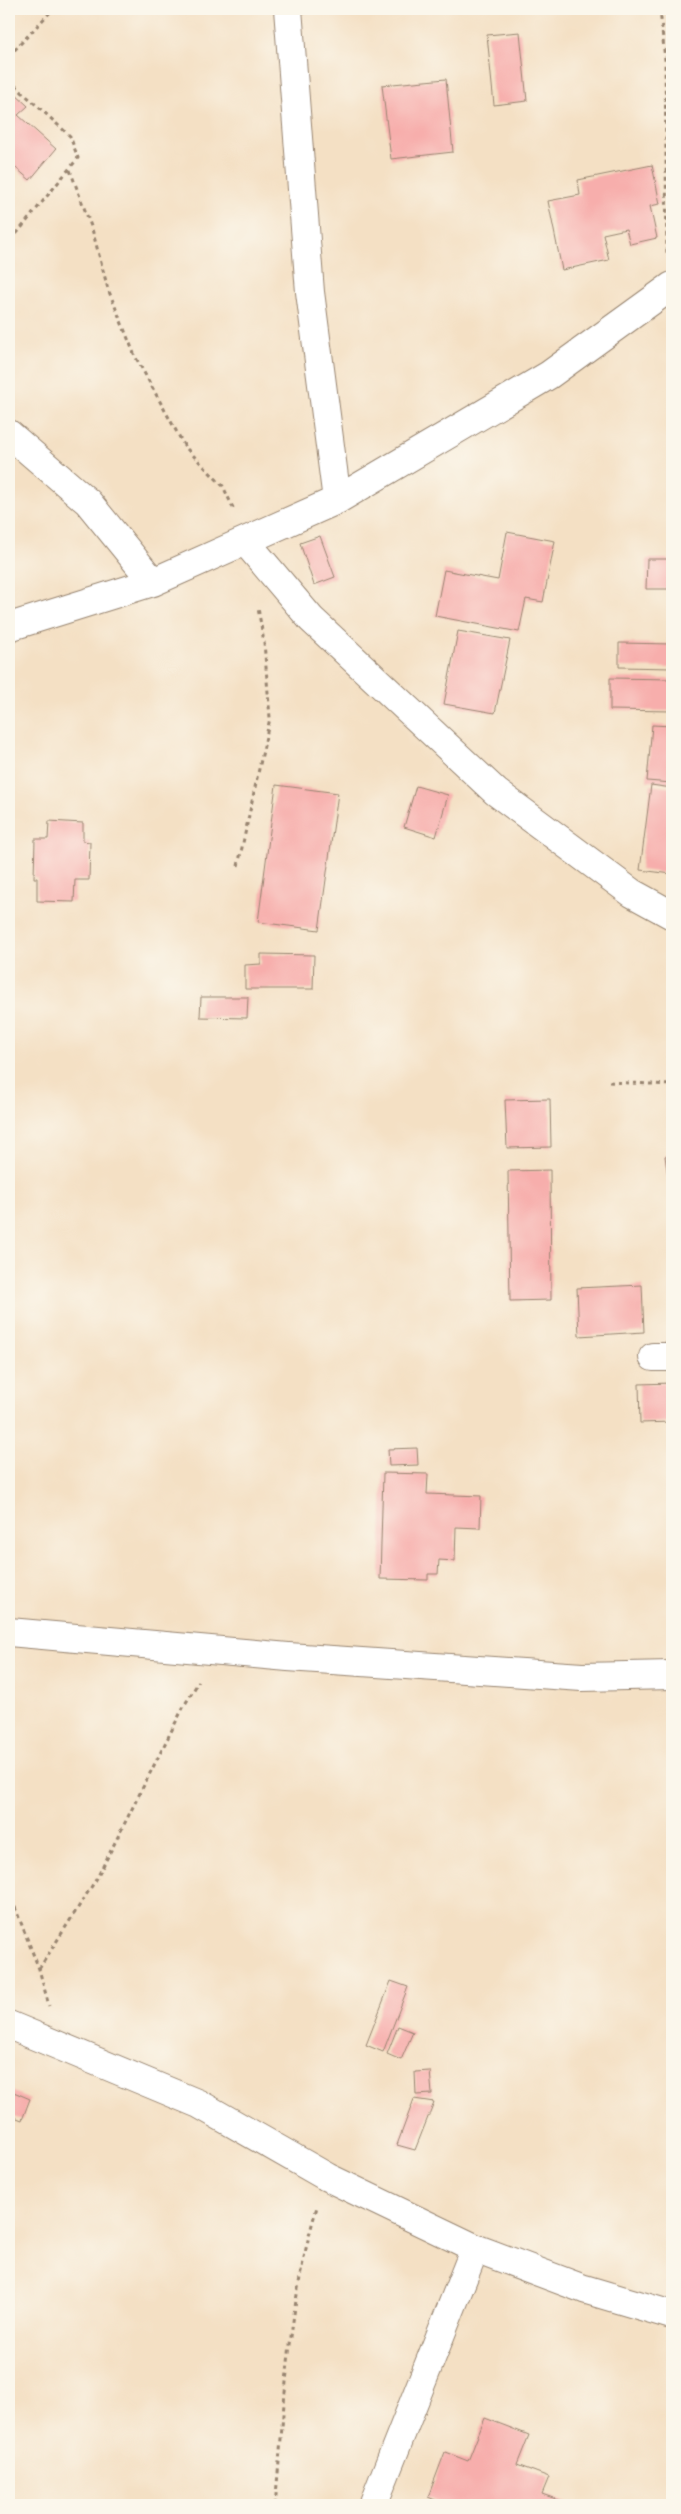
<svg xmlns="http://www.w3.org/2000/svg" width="681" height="2514" font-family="'Gochi Hand',sans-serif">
	<rect width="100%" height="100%" fill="#fbf7ec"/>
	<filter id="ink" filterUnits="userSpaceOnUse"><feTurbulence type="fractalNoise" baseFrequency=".02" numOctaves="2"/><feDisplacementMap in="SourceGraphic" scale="10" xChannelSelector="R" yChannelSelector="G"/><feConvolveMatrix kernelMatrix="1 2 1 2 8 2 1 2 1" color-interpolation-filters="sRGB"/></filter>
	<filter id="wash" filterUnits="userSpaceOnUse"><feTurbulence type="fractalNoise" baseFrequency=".0096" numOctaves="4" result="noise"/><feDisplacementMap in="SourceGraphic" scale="20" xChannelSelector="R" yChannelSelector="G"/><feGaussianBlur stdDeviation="1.12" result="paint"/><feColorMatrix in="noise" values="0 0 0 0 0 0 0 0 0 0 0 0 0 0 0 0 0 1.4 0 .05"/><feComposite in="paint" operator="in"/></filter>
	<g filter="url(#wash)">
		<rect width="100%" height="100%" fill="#f4e0c4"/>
		<g id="blocks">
			<!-- building -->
			<path fill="#f7aeac" d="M520 32 527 101 494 105 487 35Z
				M446 79 453 152 391 159 382 85Z
				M14 93 28 106 18 115 56 149 30 180 9 162V98Z
				M652 165 660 204 650 206 657 238 630 244 626 229 603 234 609 260 562 270 548 201 580 195 578 180Z
				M507 532 555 541 543 602 526 599 519 632 435 616 444 570 498 580Z
				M320 536 335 577 314 585 300 543Z
				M647 559H672V589H646Z
				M458 631 510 640 495 713 444 704Z
				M619 643 672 644V668L619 667Z
				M610 678 672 679V711L610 710Z
				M652 725 672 726V783L647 781Z
				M276 785 338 793 319 930 258 922Z
				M651 785 672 788V874L640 870Z
				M416 786 448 795 436 837 404 827Z
				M49 821 83 823V841L90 842 89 880H75L74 902 37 901V878H34L35 839H48Z
				M261 954 314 955 313 989H245V965L261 964Z
				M201 997H248L247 1018 200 1017Z
				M550 1099 551 1147 507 1148 505 1100Z
				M672 1155V1198H671L665 1156Z
				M550 1170 551 1300 510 1301 508 1171Z
				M642 1285 644 1332 579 1336 577 1288Z
				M672 1383V1422L640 1423 639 1384Z
				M417 1448 418 1465 389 1466 388 1449Z
				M383 1473 428 1474 427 1494 481 1496 480 1528 456 1527 455 1561 439 1560 438 1574H428V1580L380 1579Z
				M391 1981 408 1987 383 2052 366 2045Z
				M398 2026 413 2032 401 2060 387 2054Z
				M430 2071 432 2094 416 2095 415 2072Z
				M9 2090 30 2099 22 2120 9 2115Z
				M414 2099 434 2102 415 2150 397 2145Z
				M485 2418 529 2435 517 2465 549 2477 542 2494 567 2503 566 2505H496L491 2503 490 2505H447L428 2497 445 2452 468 2461Z"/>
		</g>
	</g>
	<g filter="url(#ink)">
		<use href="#blocks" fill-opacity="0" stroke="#988571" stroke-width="1"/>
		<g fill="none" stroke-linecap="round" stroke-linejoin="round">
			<defs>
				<path id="street" d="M288 9 310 292 337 500
					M9 434 88 502 153 582
					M245 541 311 619 496 792 632 893 672 915
					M9 627 153 582 337 500 549 375 672 286
					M653 1357H672
					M9 1632 288 1657 582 1677 672 1675
					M9 2025 199 2104 327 2177 475 2248 584 2289 672 2315
					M373 2505 475 2248"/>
			</defs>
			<!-- street casing -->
			<use href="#street" stroke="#988571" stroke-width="30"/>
			<!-- path -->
			<path stroke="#988571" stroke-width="3" stroke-dasharray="4 4" stroke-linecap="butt" d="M660 9 665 60 667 255
				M9 56 53 9
				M9 80 70 136 78 158 9 243
				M70 170 92 229 108 289 135 356 185 447 223 486 234 510
				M238 866 270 718 264 642 258 608
				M609 1082 672 1085
				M9 1892 39 1969 49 2006
				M39 1969 97 1878 184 1706 199 1681
				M275 2505C285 2406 288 2302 317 2207"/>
			<!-- street -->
			<use href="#street" stroke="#fff" stroke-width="28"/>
		</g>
	</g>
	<!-- margin -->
	<rect width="681" height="2514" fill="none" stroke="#fbf7ec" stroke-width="30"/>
</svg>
